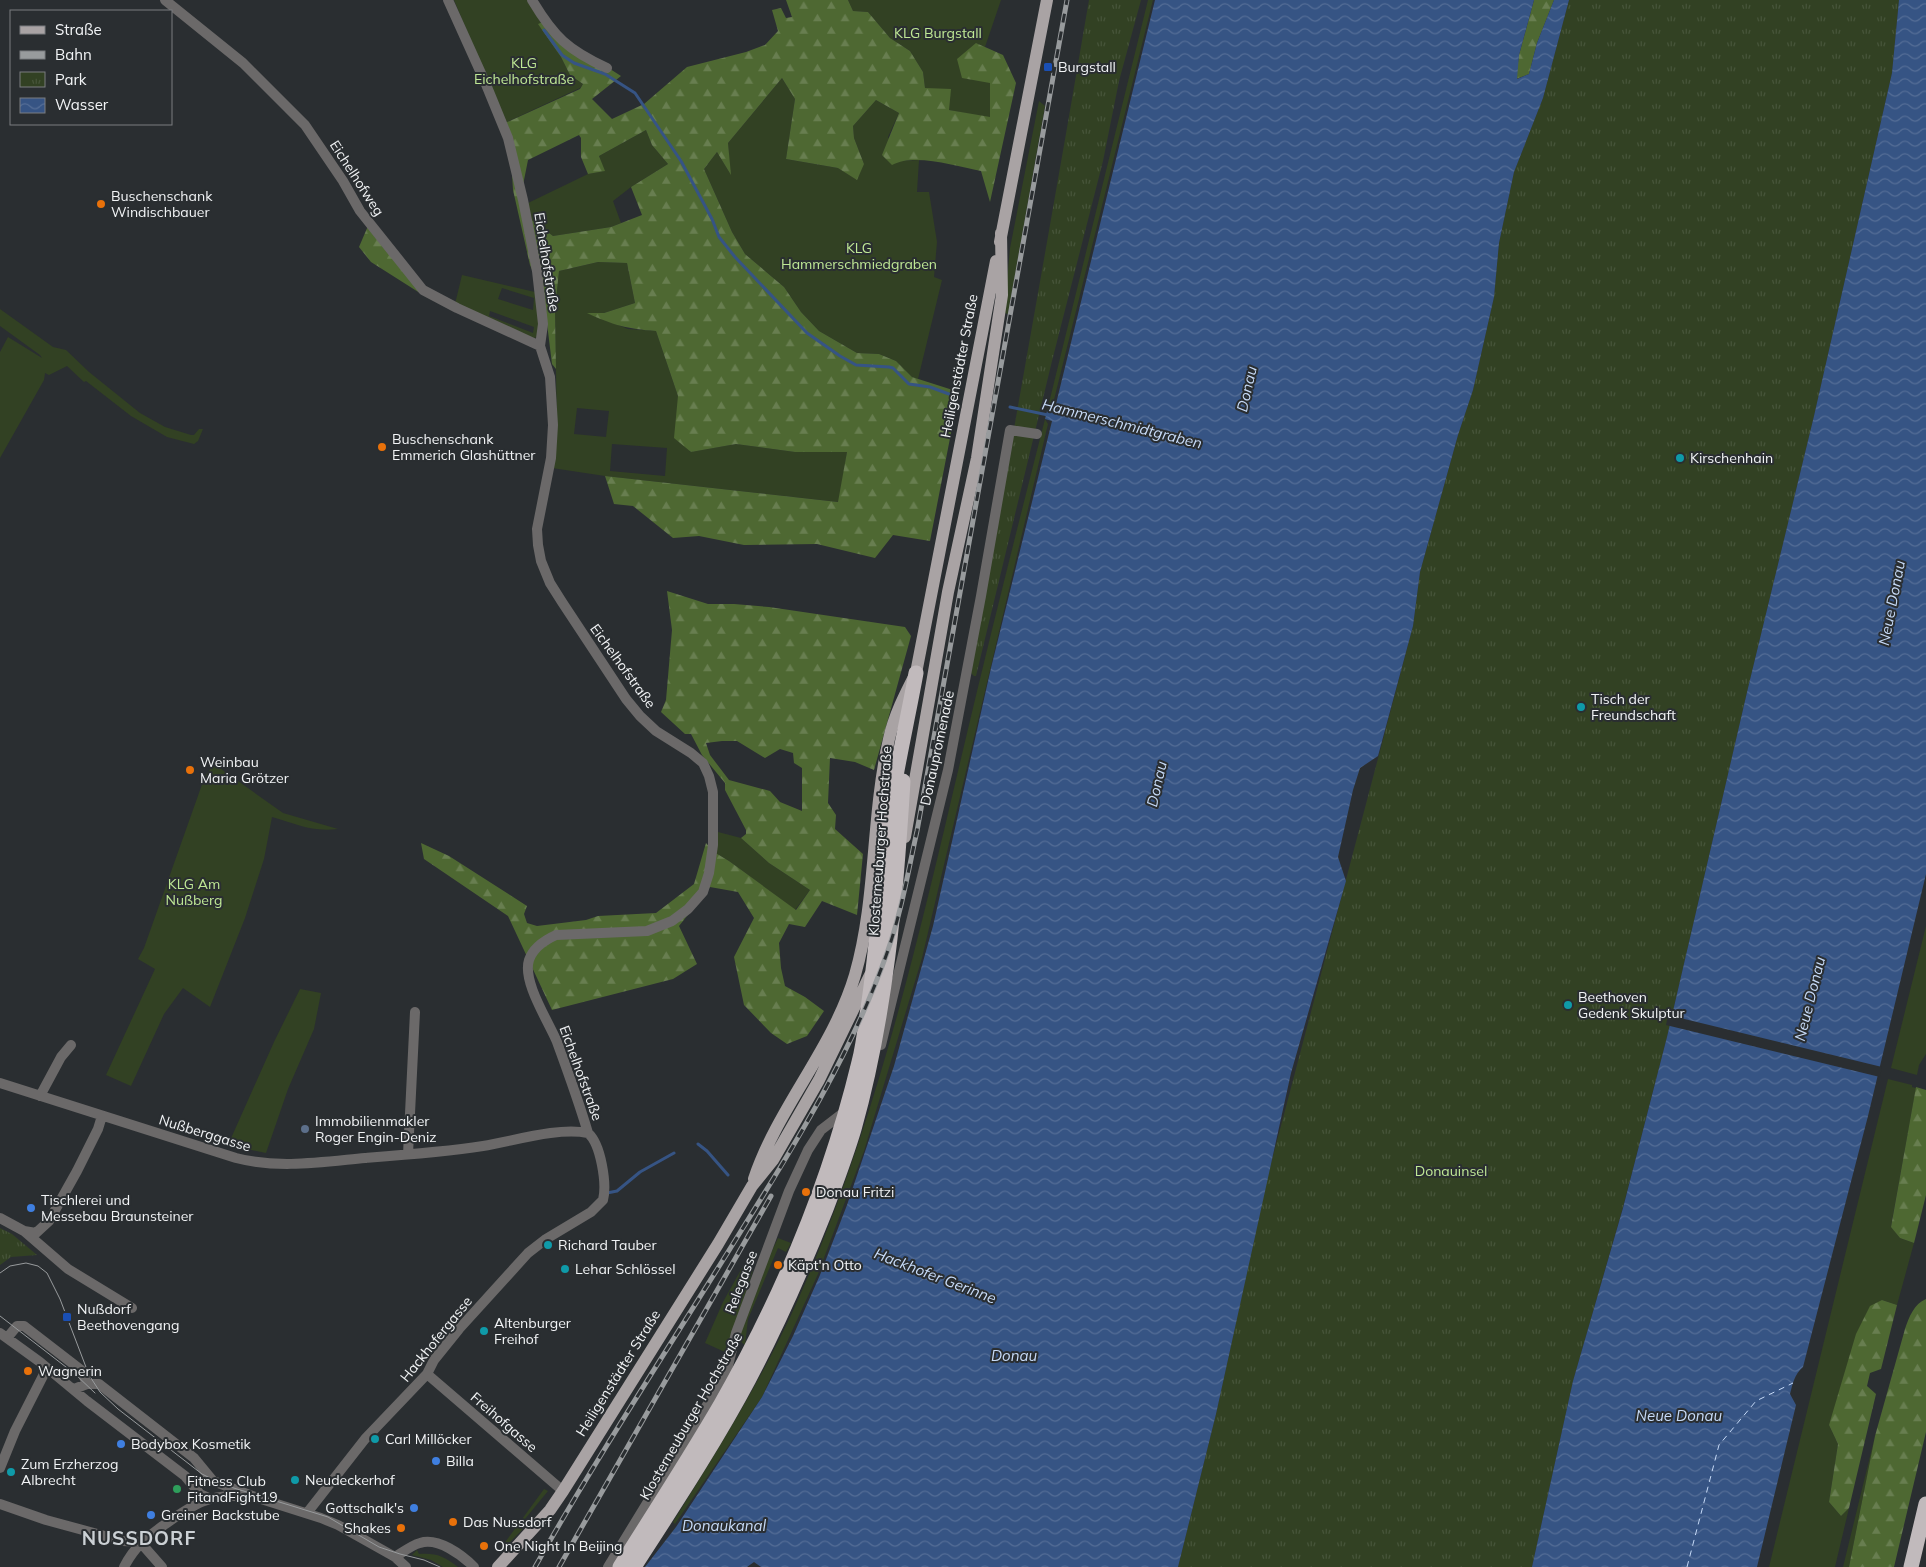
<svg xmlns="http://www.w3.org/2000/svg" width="1926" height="1567" font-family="Mulish,sans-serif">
	<defs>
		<pattern id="forest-firs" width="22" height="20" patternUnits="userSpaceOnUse" patternTransform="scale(1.25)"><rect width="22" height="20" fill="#4e6832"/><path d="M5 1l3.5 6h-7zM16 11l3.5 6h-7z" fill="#687e50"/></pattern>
		<pattern id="park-tufts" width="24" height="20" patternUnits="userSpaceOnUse" patternTransform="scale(1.25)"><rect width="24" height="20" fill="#324123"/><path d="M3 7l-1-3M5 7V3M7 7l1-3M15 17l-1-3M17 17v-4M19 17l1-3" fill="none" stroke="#465439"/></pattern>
		<pattern id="water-waves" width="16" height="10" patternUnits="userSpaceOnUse" patternTransform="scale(1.25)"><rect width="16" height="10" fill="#365484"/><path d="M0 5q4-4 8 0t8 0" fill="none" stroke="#546d96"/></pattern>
	</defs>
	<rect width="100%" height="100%" fill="#2a2e31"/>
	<!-- green -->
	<path fill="#324123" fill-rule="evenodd" d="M454 0H532L570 75 583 84 580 88 505 123Z
		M848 0H1001L985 47 976 43 990 82V118L949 110 925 88 923 72 910 51 890 38 868 12 853 11Z
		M1148 0H1153L1051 412 1047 411Z
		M782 78 795 99 786 159 838 168 864 164 854 138 853 126 876 100 899 113 888 137 900 161 919 160 917 192H929L937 242 934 277 942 280 918 379 912 377 896 361 879 354 857 353 819 331 801 312 784 287 745 254 732 232 704 169 717 152 730 173 728 143Z
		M1039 101 1045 106 1008 314 1004 313 1010 248Z
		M646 130 652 145 668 164 631 187 613 201 621 223 611 227 553 236 529 218 526 204 588 174 604 171 599 156Z
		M598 262 627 263 635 303 604 313H588L628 329 656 331 678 396 690 452 736 444 795 452H847L839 502 605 476 552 468 557 433 555 310 559 271ZM577 408 609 411 606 437 574 434ZM612 444 667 448 665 476 610 471Z
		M462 275 535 292 540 331 537 337 531 339 455 304ZM502 288 534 298 533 310 498 299ZM490 311 534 327 533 333 489 316Z
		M0 309 53 347 66 350 89 372 140 413 165 427 191 435H194L199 429H203L198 441 194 444 167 437 131 416 86 381 84 382 67 366 49 375 45 373 44 380 0 458V352L8 337 42 358 40 355 0 326Z
		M1045 419 1048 424 922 958 864 1151 818 1274 762 1397 675 1524 673 1522C715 1454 758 1386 792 1313 874 1134 918 941 963 750 989 640 1017 529 1045 419Z
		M214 764 283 813 338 829C310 832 297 824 272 817L264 859 245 918 210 1007 183 988 164 1014 131 1086 106 1075 155 969 138 959 144 948 205 776Z
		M718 832 741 838 769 863 810 890 795 910 729 861 714 852Z
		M1926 926V1054L1919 1065 1917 1075 1891 1068Z
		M300 989 321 993 314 1029 288 1089 266 1153 228 1145 274 1042Z
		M1888 1079 1912 1085V1087L1916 1088 1891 1226 1900 1238 1914 1243 1897 1305 1882 1300 1829 1425 1838 1444 1829 1502 1841 1516 1849 1508 1835 1567H1769Z
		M778 1238 791 1243 786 1252 778 1248 748 1319 745 1345 741 1342 740 1334 764 1268Z
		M743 1266 753 1271 734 1327 727 1353 705 1343 723 1302Z
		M1875 1436 1849 1567H1843Z
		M544 1489 548 1491 525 1519 522 1530 499 1553 498 1552Z
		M417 1550 419 1554C437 1553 443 1556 458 1567H443L431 1560 412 1555Z"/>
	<!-- forest -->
	<path fill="url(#forest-firs)" fill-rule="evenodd" d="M786 0H848L853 11 868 12 890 38 910 51 923 72 925 88 951 89 949 110 990 117V83L962 78 957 59 976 43 1003 55 1016 83 990 202 981 171C955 166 915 153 892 165L882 155 899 113 876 100 853 126 854 138 864 164 857 180 838 168 786 159 795 99 782 78 728 143 731 175 717 152 704 169 732 232 745 254 784 287 801 312 819 331 857 353 879 354 896 361 912 377 959 392 930 541 893 535 875 558 817 544 744 545 699 536 673 538 633 506 614 504 605 476 838 502 847 452H795L736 444 691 452 674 438 678 396 656 331C627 329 613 325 587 313H604L635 303 627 263 598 262 559 271 555 310 556 369 552 364 544 299 530 265 513 190 510 141 505 123 580 89 583 84 570 75 561 57 538 24 545 21 554 33 621 76 592 99 612 119 644 104 687 67 746 52 765 45 778 31 772 10 781 8 786 18 792 17ZM646 130 652 145 668 164 631 187 642 215 611 227 553 236 529 218 522 190 528 160 579 135 581 138V157L588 174 605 171 599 156Z
		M1534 0H1554L1537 43 1529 74 1516 79 1519 55Z
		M368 226 423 295 371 262 359 247Z
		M667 591 708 604H734L769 607 905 627 911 636 874 770 855 762 830 758 828 803 836 815 835 829 863 854 857 915 822 901 805 927 789 924 779 943 781 968 785 986 805 997 824 1011 807 1036 787 1044 771 1033 744 1005 734 957 754 918 738 892 710 887 679 926 697 964 673 979 552 1010 508 916 424 859 421 843 449 856 527 906 524 914 527 923 537 926 586 920 598 916 656 913 694 884 706 843 714 852 729 861 796 910 810 890 769 863 741 838 746 834V830L725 790V783L702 755 691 734H685L661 712 666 700 672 630ZM722 741H737L765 758 780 749 793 753 794 763 802 768V811L780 802 770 791 729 780 710 755 706 743Z
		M1916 1087 1926 1090V1195L1914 1243 1900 1238 1891 1227Z
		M1926 1299V1432L1894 1567H1849L1875 1436 1905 1329C1909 1317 1914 1304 1926 1299Z
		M1882 1300 1897 1305 1881 1369 1870 1373 1867 1386 1876 1394 1849 1508 1841 1516 1829 1502 1838 1444 1829 1425 1856 1334 1870 1306Z"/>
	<!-- park -->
	<path fill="url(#park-tufts)" d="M1089 0H1141L1119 81 1103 161 1052 361 976 676H974L971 673C1010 448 1051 224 1089 0Z
		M1569 0H1899L1892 73 1814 416 1748 688 1667 1037 1623 1207 1573 1381 1532 1567H1178L1216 1414 1269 1171 1413 626 1420 572 1458 435 1473 390 1494 297 1499 243 1514 172 1543 98Z
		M0 1228 12 1234 37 1255 11 1257 0 1265Z"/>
	<!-- water -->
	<path fill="url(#water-waves)" d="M1155 0H1534L1519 55 1517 79 1529 74 1537 43 1554 0H1569L1543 98 1514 172 1499 243 1494 297 1473 390 1458 435 1420 572 1413 626 1378 756 1360 768 1353 790 1338 857 1346 881 1291 1073 1216 1414 1178 1567H761L754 1562 747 1567H645L676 1527 762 1397 793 1336 820 1275 847 1205 894 1066 933 926 991 668 1052 421 1045 419 1047 411 1054 412Z
		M1899 0H1926V874L1868 1116 1803 1367C1794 1375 1793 1383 1790 1394L1796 1405 1757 1567H1532L1573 1381 1623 1208 1667 1037 1748 688 1814 416 1892 73Z"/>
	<!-- pier -->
	<path fill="#2a2e31" d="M1668 1015 1882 1067 1880 1077 1666 1025Z"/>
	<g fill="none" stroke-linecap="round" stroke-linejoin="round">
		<!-- stream -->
		<path stroke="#365484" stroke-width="3" d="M544 30 562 55 574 63 605 74 635 93 681 161 712 219 719 237 735 257 807 333 840 356 856 365 889 367 893 368 909 384 930 387 957 397
			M1010 407 1048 415
			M698 1144 707 1151 728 1175
			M607 1193 617 1191 640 1172 674 1153"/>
		<!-- ferry -->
		<path stroke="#c7dbf8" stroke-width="1" stroke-dasharray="6 5" stroke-linecap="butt" d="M1687 1567 1719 1445 1756 1401 1793 1383"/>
		<!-- minor -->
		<path stroke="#6b6969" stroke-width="10" d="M165 0 243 63 305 125 343 181 360 211 423 290 457 308 540 346
			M532 0C554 37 568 50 607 68
			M881 1045 948 770 981 596 1010 430 1037 434
			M0 1083 236 1158C278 1169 322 1162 365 1158 404 1155 444 1152 483 1146 514 1141 557 1127 588 1133
			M40 1096 61 1057 71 1045
			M408 1154 415 1012
			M0 1218 24 1231 68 1269 132 1308
			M24 1231 36 1233 49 1221 77 1171 98 1129 102 1116
			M0 1333 40 1362 87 1401 185 1476 200 1494 209 1498
			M7 1338 17 1326H24L81 1370 87 1384
			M427 1374 563 1491
			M74 1389 87 1384H99L194 1458 213 1481 258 1498 321 1518 338 1525 395 1557 406 1567
			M0 1468 15 1431 47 1368
			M0 1504 46 1520 123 1541 140 1542 162 1567
			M307 1513 365 1439 427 1374 434 1360 459 1329 528 1253 546 1239 591 1212 603 1200C607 1184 601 1144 588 1133 579 1102 568 1072 557 1042 549 1022 522 982 529 960 533 948 545 940 556 935L647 931 672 921 688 909 703 892 709 873 713 845V792L709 776 703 763 691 753 656 731 640 716 626 699 562 602 550 583 541 561 538 545 537 529 551 458 553 425 550 377 540 346 543 324 537 271 523 200 508 138 485 82 448 0
			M395 1557C403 1552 412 1545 420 1543 438 1537 462 1555 474 1567
			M124 1567C135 1546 145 1539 164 1525 191 1506 210 1492 246 1497
			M608 1567 726 1374 736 1333 789 1191 808 1150 821 1130 847 1110"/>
		<!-- major -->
		<path stroke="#a9a3a4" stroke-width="12" d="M1000 242 1047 0
			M905 837 948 592 977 458 1002 295 1001 233
			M754 1179C778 1107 833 1049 855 975 877 899 871 817 889 739 894 716 905 694 916 673L996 261
			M498 1567 550 1510 563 1491 718 1244 752 1186 773 1160 819 1080 870 975"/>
		<!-- highway -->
		<path stroke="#c1babc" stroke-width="15" d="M620 1567C654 1513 689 1459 721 1404 782 1297 830 1182 859 1062 863 1047 865 1030 867 1015 877 951 881 888 888 824 895 773 907 723 916 673
			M634 1567C674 1505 715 1443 749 1379 778 1324 803 1267 826 1209 836 1182 846 1156 854 1129 886 1016 896 897 903 781
			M1911 1567 1926 1504"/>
		<!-- tram -->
		<path stroke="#989b9d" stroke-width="1" d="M0 1273 10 1266 26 1263 38 1266 47 1273 60 1299 89 1375 100 1392 118 1409 202 1474 224 1485 328 1517 379 1547 400 1554 424 1560 440 1567
			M0 1316 75 1374 95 1393"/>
		<defs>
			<path id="rail" d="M535 1567C599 1453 672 1343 741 1231 796 1143 852 1052 887 953 901 914 908 872 917 831L1067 0
				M559 1567 771 1196"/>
		</defs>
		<!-- rail casing -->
		<use href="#rail" stroke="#989b9d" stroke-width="5"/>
		<!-- rail -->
		<use href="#rail" stroke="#2a2e31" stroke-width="3" stroke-dasharray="9" stroke-linecap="butt"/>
	</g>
	<!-- markers -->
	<g fill="#1a4fb4" stroke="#2a2e31" stroke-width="2">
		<rect x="1043" y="62" width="10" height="10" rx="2.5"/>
		<rect x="62" y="1312" width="10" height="10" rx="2.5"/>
	</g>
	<g fill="#e8710a" stroke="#2a2e31" stroke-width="2">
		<circle cx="101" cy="204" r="5"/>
		<circle cx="382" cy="447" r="5"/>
		<circle cx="190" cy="770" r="5"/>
		<circle cx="806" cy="1192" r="5"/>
		<circle cx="778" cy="1265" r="5"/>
		<circle cx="28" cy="1371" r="5"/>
		<circle cx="453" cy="1522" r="5"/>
		<circle cx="401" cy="1528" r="5"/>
		<circle cx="484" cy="1546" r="5"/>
	</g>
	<g fill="#0f9aa8" stroke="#2a2e31" stroke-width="2">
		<circle cx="1680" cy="458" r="5"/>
		<circle cx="1581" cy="707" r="5"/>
		<circle cx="1568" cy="1005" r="5"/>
		<circle cx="548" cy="1245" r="5"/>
		<circle cx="565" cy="1269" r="5"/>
		<circle cx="484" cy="1331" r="5"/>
		<circle cx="375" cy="1439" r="5"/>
		<circle cx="11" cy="1472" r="5"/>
		<circle cx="295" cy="1480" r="5"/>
	</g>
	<circle fill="#5c6f8a" stroke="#2a2e31" stroke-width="2" cx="305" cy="1129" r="5"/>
	<g fill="#3f7fe0" stroke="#2a2e31" stroke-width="2">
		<circle cx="31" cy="1208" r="5"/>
		<circle cx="121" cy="1444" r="5"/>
		<circle cx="436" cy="1461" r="5"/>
		<circle cx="414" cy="1508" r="5"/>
		<circle cx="151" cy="1515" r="5"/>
	</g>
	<circle fill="#2e9e5b" stroke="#2a2e31" stroke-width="2" cx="177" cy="1489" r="5"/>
	<g text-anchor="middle" stroke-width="4" stroke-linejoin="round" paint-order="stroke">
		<!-- park labels -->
		<g font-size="14" fill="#bfe895" stroke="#2a2e31">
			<text x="938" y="38">KLG Burgstall</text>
			<text x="524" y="68">KLG<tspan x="524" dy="16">Eichelhofstraße</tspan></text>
			<text x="859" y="253">KLG<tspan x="859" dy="16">Hammerschmiedgraben</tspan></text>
			<text x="194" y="889">KLG Am<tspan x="194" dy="16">Nußberg</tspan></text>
			<text x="1451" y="1176">Donauinsel</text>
		</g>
		<!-- poi labels -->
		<g font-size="14" fill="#f2f4f6" stroke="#2a2e31" text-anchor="start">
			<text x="1058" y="72">Burgstall</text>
			<text x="111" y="201">Buschenschank<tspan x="111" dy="16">Windischbauer</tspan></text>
			<text x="392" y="444">Buschenschank<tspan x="392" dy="16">Emmerich Glashüttner</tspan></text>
			<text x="1690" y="463">Kirschenhain</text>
			<text x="1591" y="704">Tisch der<tspan x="1591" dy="16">Freundschaft</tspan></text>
			<text x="200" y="767">Weinbau<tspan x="200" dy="16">Maria Grötzer</tspan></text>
			<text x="1578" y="1002">Beethoven<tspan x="1578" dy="16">Gedenk Skulptur</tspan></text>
			<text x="315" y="1126">Immobilienmakler<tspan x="315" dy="16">Roger Engin-Deniz</tspan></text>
			<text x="816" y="1197">Donau Fritzi</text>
			<text x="41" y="1205">Tischlerei und<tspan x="41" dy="16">Messebau Braunsteiner</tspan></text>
			<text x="558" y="1250">Richard Tauber</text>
			<text x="788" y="1270">Käpt'n Otto</text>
			<text x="575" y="1274">Lehar Schlössel</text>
			<text x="77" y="1314">Nußdorf<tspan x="77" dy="16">Beethovengang</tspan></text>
			<text x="494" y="1328">Altenburger<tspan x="494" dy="16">Freihof</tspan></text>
			<text x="38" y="1376">Wagnerin</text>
			<text x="385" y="1444">Carl Millöcker</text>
			<text x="131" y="1449">Bodybox Kosmetik</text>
			<text x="446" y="1466">Billa</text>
			<text x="21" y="1469">Zum Erzherzog<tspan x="21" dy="16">Albrecht</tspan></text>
			<text x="305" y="1485">Neudeckerhof</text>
			<text x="187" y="1486">Fitness Club<tspan x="187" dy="16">FitandFight19</tspan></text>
			<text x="404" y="1513" text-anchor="end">Gottschalk's</text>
			<text x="161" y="1520">Greiner Backstube</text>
			<text x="463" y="1527">Das Nussdorf</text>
			<text x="391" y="1533" text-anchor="end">Shakes</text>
			<text x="494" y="1551">One Night In Beijing</text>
		</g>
		<!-- street labels -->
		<g font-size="14" fill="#f2f4f6" stroke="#2a2e31">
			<text transform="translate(357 178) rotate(57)" y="5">Eichelhofweg</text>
			<text transform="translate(547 262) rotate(81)" y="5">Eichelhofstraße</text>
			<text transform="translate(959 366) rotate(-79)" y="5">Heiligenstädter Straße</text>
			<text transform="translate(623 666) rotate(54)" y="5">Eichelhofstraße</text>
			<text transform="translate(937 748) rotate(-78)" y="5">Donaupromenade</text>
			<text transform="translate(880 841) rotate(-86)" y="5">Klosterneuburger Hochstraße</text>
			<text transform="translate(581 1073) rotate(70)" y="5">Eichelhofstraße</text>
			<text transform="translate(205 1133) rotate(17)" y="5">Nußberggasse</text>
			<text transform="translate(741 1282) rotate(-69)" y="5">Relegasse</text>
			<text transform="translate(436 1339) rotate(-51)" y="5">Hackhofergasse</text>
			<text transform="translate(618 1373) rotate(-58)" y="5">Heiligenstädter Straße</text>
			<text transform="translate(691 1416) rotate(-60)" y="5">Klosterneuburger Hochstraße</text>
			<text transform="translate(504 1422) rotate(41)" y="5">Freihofgasse</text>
		</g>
		<!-- water labels -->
		<g font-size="15" font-style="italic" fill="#c7dbf8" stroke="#2a2e31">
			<text transform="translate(1247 389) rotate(-77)" y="5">Donau</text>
			<text transform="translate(1122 424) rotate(14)" y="5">Hammerschmidtgraben</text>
			<text transform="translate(1892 603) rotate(-79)" y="5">Neue Donau</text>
			<text transform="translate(1157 784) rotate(-77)" y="5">Donau</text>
			<text transform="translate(1810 999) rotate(-76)" y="5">Neue Donau</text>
			<text transform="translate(935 1276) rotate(21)" y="5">Hackhofer Gerinne</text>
			<text x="1014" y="1361">Donau</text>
			<text x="1679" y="1421">Neue Donau</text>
			<text x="724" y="1531">Donaukanal</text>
		</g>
		<!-- district labels -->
		<g font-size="19" font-weight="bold" letter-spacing="1" fill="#ccd1d5" stroke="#2a2e31">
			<text x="139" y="1545">NUSSDORF</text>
		</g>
	</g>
	<!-- legend -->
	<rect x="10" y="10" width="162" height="115" fill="#2a2e31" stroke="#7a7d80"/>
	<rect x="20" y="26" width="25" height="8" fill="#a9a3a4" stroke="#7a7d80"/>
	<text x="55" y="35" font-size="15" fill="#f2f4f6">Straße</text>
	<rect x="20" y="51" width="25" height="8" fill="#989b9d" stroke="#7a7d80"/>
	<text x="55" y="60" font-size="15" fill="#f2f4f6">Bahn</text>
	<rect x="20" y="72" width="25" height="15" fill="url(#park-tufts)" stroke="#7a7d80"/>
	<text x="55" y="85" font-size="15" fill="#f2f4f6">Park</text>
	<rect x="20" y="98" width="25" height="15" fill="url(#water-waves)" stroke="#7a7d80"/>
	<text x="55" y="110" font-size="15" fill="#f2f4f6">Wasser</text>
</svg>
